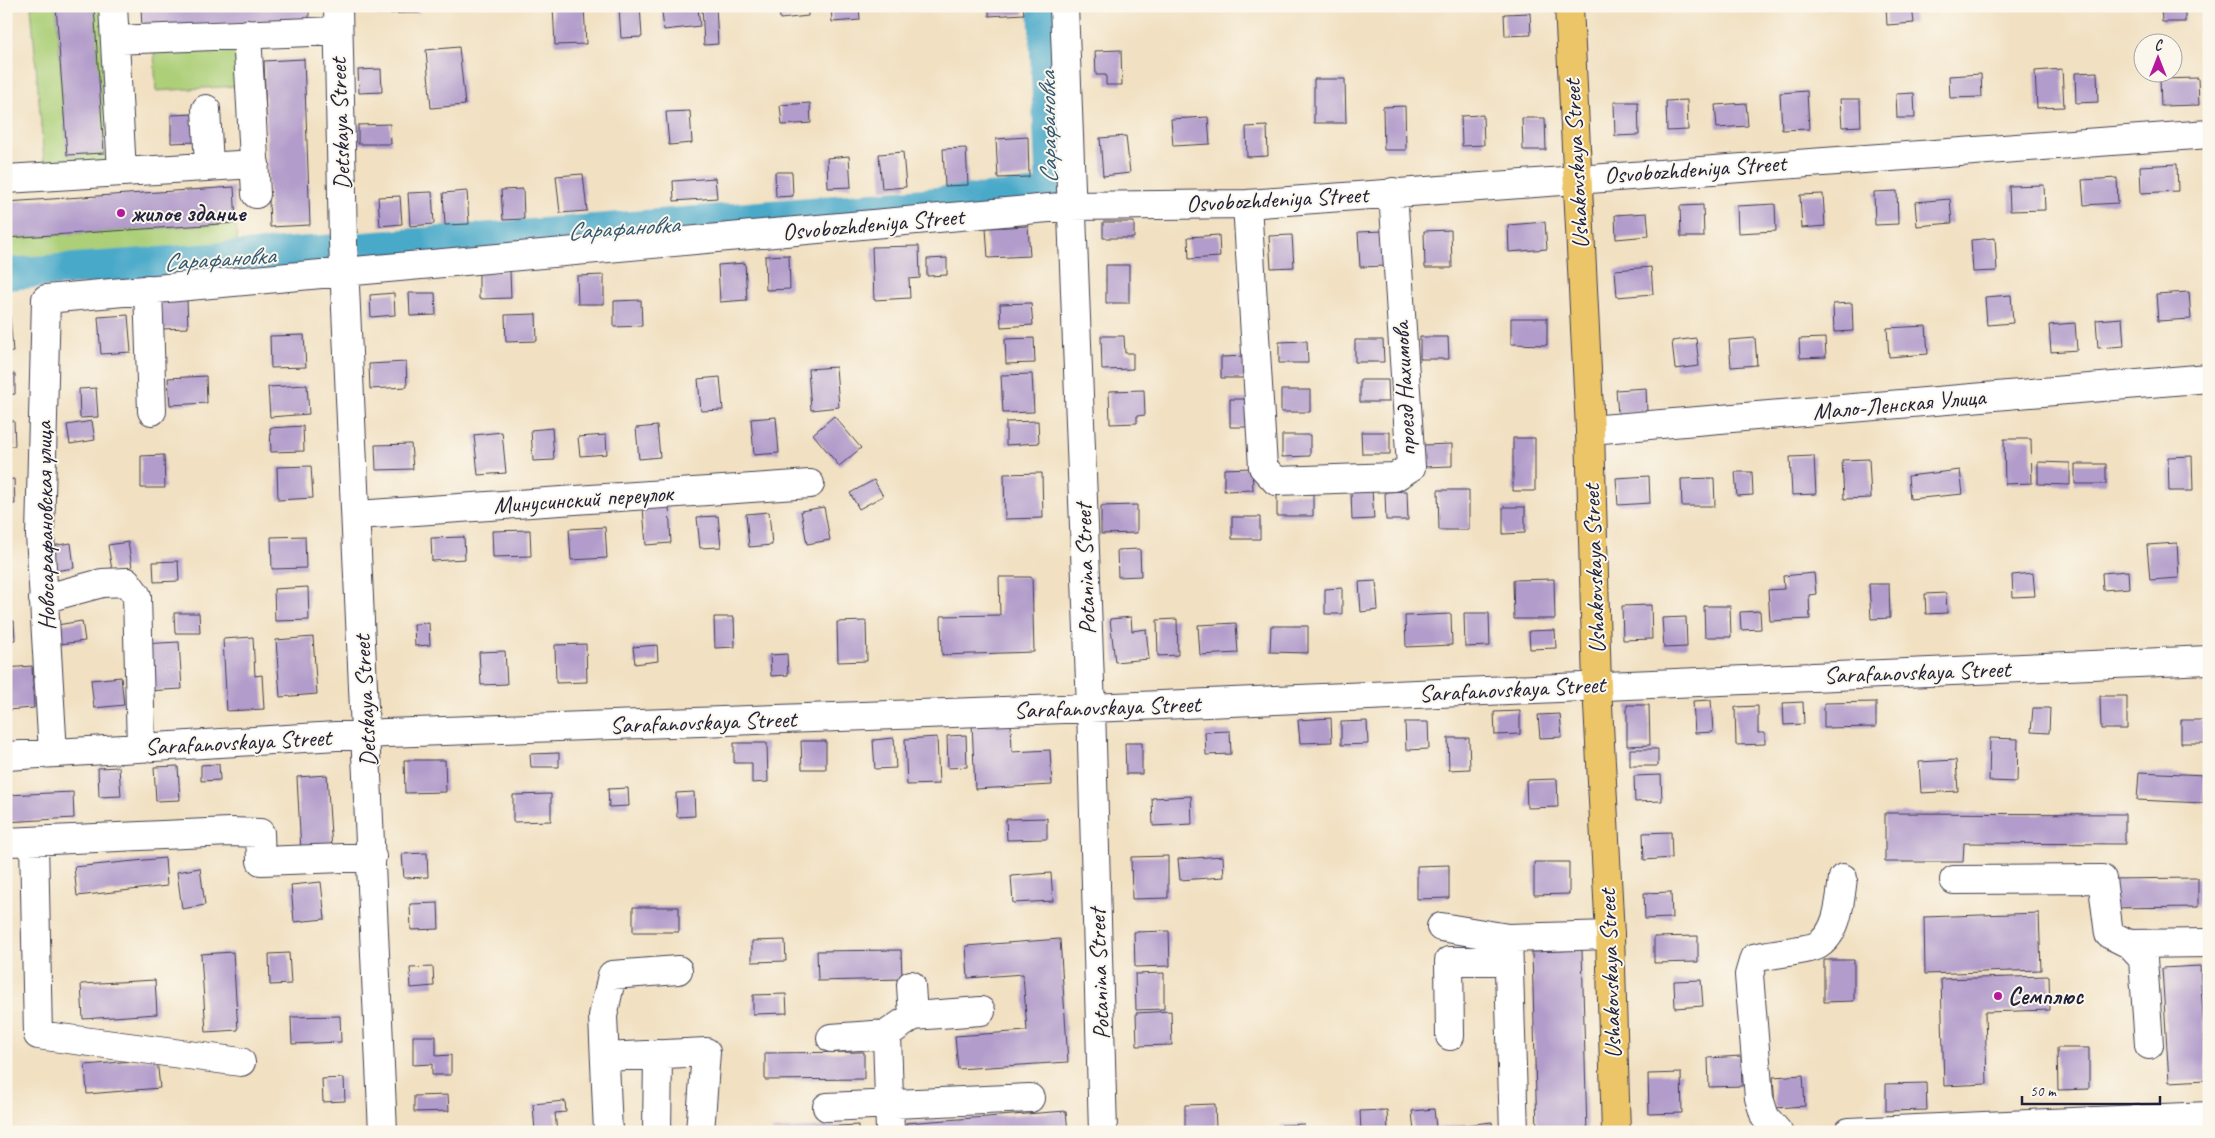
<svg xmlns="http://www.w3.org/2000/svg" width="2215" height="1138" font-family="Caveat,sans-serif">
	<rect width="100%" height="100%" fill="#fbf7ec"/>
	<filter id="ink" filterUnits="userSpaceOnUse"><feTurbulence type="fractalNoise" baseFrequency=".02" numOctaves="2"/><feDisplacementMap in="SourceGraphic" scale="10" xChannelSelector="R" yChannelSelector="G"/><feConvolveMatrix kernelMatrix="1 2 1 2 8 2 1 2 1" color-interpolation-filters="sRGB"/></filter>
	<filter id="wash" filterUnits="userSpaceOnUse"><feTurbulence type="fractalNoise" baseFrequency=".0096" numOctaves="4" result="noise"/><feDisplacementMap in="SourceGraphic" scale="20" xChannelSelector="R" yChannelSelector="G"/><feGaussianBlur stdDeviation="1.12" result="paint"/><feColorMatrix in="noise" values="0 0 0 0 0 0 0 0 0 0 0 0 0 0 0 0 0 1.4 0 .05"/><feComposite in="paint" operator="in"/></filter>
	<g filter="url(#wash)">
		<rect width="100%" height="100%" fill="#f1e0c1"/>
		<!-- green -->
		<path fill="#accf78" stroke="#67785a" d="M31 6H56L67 155 103 153 94 6H104L112 161 52 165 44 160Z
			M236 46 238 86 156 91 154 51Z
			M236 223 238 250 6 270V238Z"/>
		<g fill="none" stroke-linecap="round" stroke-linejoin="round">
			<!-- river -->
			<path stroke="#4aa9c9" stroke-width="32" d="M6 274 364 248 1052 194 1044 6"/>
		</g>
		<g id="blocks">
			<!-- building -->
			<path fill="#b29ccb" d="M56 6H94L104 153 67 155Z
				M141 6H309V19L142 30Z
				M376 6H419V13L376 14Z
				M553 6H584L586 44 555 45Z
				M640 6 642 37 621 38 619 7Z
				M702 6H716L718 44 704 45Z
				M779 6H808V16L780 19Z
				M831 6H859L860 20 832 22Z
				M898 6H939V8L899 12Z
				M989 6H1023L1024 14 989 16Z
				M1826 6H1843V8L1826 9Z
				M1886 6H1912L1914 23 1887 25Z
				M2161 6H2185V22H2162Z
				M698 8 700 26 664 30 662 12Z
				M1530 13 1531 35 1505 36 1504 14Z
				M459 47 465 105 431 108 426 50Z
				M1121 50 1122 85H1106V75H1096L1095 51Z
				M304 59 310 225 270 227 264 61Z
				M381 69 382 92 359 93 358 70Z
				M2062 69 2064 107 2037 108 2035 71Z
				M2097 72 2098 102 2076 103 2075 73Z
				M1981 74 1982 97 1950 98 1949 76Z
				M2198 78 2199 105 2161 106 2160 79Z
				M1314 79H1345L1346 123H1314Z
				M1807 91 1809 129 1782 130 1780 93Z
				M1914 93 1915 118H1897L1896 94Z
				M1840 99H1860L1861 126 1842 127Z
				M1687 100 1688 130 1667 131 1666 101Z
				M1614 102H1638L1639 135 1615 136Z
				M810 103 811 123 782 125 780 105Z
				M1746 103 1748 126 1717 128 1715 105Z
				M1405 106 1406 150H1384L1383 107Z
				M690 111 692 143 669 145 666 112Z
				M196 114 197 142 171 143V115Z
				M1483 115 1484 145 1462 146 1461 116Z
				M1208 117 1210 144 1173 146 1171 119Z
				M1522 118H1545L1546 150H1523Z
				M390 124 391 144H358V125Z
				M1267 126 1268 156 1247 157 1246 127Z
				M1126 136 1130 173 1103 176 1100 138Z
				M1028 137 1029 177 998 178 996 139Z
				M966 148 968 185 945 186 943 149Z
				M903 152 906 187 882 189 879 154Z
				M849 156 851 187 828 188 827 158Z
				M2177 164 2178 191 2141 193 2140 166Z
				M775 172H792L793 196 776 197Z
				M583 174 587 211 560 213 556 176Z
				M715 178 717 198 674 201 673 181Z
				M2117 178 2118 203 2084 205 2082 180Z
				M2044 185 2045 210 2010 211 2009 186Z
				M234 187 236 223 6 238V202Z
				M523 189 524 219 503 220 501 190Z
				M467 191 469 224 445 225 443 193Z
				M1897 191 1898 224 1875 225 1874 192Z
				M432 192 434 224 410 226 408 193Z
				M1823 194 1825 226 1802 228 1800 195Z
				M400 196 402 224 380 226 378 197Z
				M1950 199 1952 223 1917 226 1915 202Z
				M1775 204 1776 231 1738 233 1737 206Z
				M1703 205 1704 237H1681L1680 206Z
				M1647 213 1649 236 1616 239 1615 215Z
				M1103 222H1134V238H1103Z
				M1545 222 1547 249 1509 252 1508 225Z
				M1028 226 1030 256 988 258 986 228Z
				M1451 230 1452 268H1425L1424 231Z
				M1384 231 1385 266 1360 267 1358 232Z
				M1219 235 1220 257 1189 259 1188 237Z
				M1292 235 1294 267 1271 268 1269 236Z
				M1995 238 1997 271 1973 272 1971 240Z
				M919 246 920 278 909 279 910 298 874 300 872 247Z
				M789 255 790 289 766 290 765 256Z
				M947 258V275L927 276V259Z
				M745 263 747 300 720 302 718 265Z
				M1106 265H1129V303H1106Z
				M1651 267 1653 294 1617 297 1615 270Z
				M510 271 511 298 479 299V272Z
				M604 275V304H578L577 276Z
				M2189 292 2191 319 2158 321 2156 294Z
				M394 293 395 315 371 317 370 295Z
				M409 293H435L436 315 410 316Z
				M2011 295 2013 323 1987 325 1985 297Z
				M187 300 188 328 162 329 160 301Z
				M641 300 642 326 614 327V301Z
				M1031 303 1033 325 1001 327 1000 304Z
				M1852 303 1853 331 1834 332 1833 304Z
				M536 314 537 341 506 342 505 315Z
				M6 315H10L13 352 6 353Z
				M128 315 131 352 101 354 98 317Z
				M1511 318H1547V345L1511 344Z
				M2122 318 2124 346 2098 348 2096 320Z
				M2075 323 2077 350 2051 352 2049 325Z
				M1926 326 1928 354 1889 357 1887 328Z
				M304 335 306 367 271 368 270 336Z
				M1101 336H1124L1125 353H1133V369L1102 370Z
				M1420 337H1448L1449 359H1420Z
				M1034 338 1035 363 1006 364 1005 339Z
				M1696 338 1699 366 1675 369 1672 341Z
				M1755 338 1757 365 1731 367 1729 340Z
				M1825 338 1826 357 1800 358 1799 339Z
				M1355 340H1383L1384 362H1355Z
				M1307 341 1308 363H1279V342Z
				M1249 356 1250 378H1221V357Z
				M406 362 407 387 370 389 369 364Z
				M836 367 839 407 811 410 808 369Z
				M15 374V394L6 395V375Z
				M1032 374 1034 412 1003 413 1001 375Z
				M206 376 207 403 170 405 168 378Z
				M720 377 723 410 701 411 698 379Z
				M1360 380H1388L1389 402H1360Z
				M307 385 309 414 270 417 268 387Z
				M96 388 98 417 80 418 79 389Z
				M1646 388 1647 412 1618 414 1616 390Z
				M1144 390 1145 415 1137 416V423L1110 424 1109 391Z
				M1281 390H1310V412H1281Z
				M1230 399H1252V427H1230Z
				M834 416 861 448 839 466 813 434Z
				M776 417 779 453 754 455 751 419Z
				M6 421H14L15 446H6Z
				M92 421 95 440 70 444 67 425Z
				M1038 421 1039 443 1006 445V422Z
				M303 426 304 451 271 452 270 428Z
				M657 426 660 457 639 459 636 428Z
				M552 428 554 460 533 461 531 430Z
				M502 432 506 473 478 475 474 435Z
				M1361 432H1390V454H1362Z
				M606 435 607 454 580 456 578 437Z
				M1282 435H1310V456L1282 457Z
				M1513 438H1535V491H1513Z
				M2004 439H2031L2032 483 2005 484Z
				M411 444 413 469 376 470 375 445Z
				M1452 444V466L1424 467 1423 445Z
				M164 455 165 488H141V456Z
				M1814 456 1816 494 1792 495 1790 457Z
				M2192 456 2193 491H2169L2168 457Z
				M1869 459 1871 498 1844 499 1842 460Z
				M2038 462 2070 463V485L2038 484Z
				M2075 464H2106V484H2075Z
				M311 466 313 498 278 500 277 467Z
				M1252 468 1253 490 1224 491V469Z
				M1960 470 1963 494 1910 499 1908 476Z
				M1735 472H1752L1753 495 1737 496Z
				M1042 473 1043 518 1005 519 1004 474Z
				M1649 476 1650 503 1618 505 1616 478Z
				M1714 478 1715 506H1682L1681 479Z
				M14 479 15 504H6V480Z
				M874 480 883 496 859 509 850 493Z
				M1372 490 1374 519 1352 520 1351 491Z
				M1438 490H1469V530H1439Z
				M1407 491 1408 520H1386L1385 492Z
				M1277 494H1313V516H1277Z
				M1137 505V533L1101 534V506Z
				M669 506 671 543 646 545 643 508Z
				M824 507 830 540 807 544 801 511Z
				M1503 507H1525V533L1503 534Z
				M769 512 772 545 749 547 746 514Z
				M718 516 721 547 700 548 697 517Z
				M1232 517H1260V539H1232Z
				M605 527 607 558 571 560 569 529Z
				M530 530 531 556 493 557 492 531Z
				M305 536 306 568 272 569 271 537Z
				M464 537 465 559 432 561 431 538Z
				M128 542 132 567 112 570 108 545Z
				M71 543 74 568 55 571 51 546Z
				M2177 543 2179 578 2150 580 2147 545Z
				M1140 549 1141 576 1118 577 1117 550Z
				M178 561 179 581 154 582 153 562Z
				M2128 571 2129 588 2103 590 2102 573Z
				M1814 573 1816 594 1809 595 1810 619 1770 621 1768 590 1784 589 1783 576Z
				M2033 573 2035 596 2013 597 2012 575Z
				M999 577H1032L1034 652 942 655 941 616 1000 615Z
				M1554 579 1555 619H1514L1513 580Z
				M1376 581 1378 610 1361 612 1359 582Z
				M1869 584H1889L1890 618 1871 619Z
				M308 587 309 620 275 621 274 589Z
				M1342 588V614H1325V589Z
				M1946 593 1947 613 1926 614 1925 594Z
				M1651 605 1652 639 1623 640 1622 606Z
				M1704 606H1730L1731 637H1705Z
				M1760 611 1761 629 1741 630 1740 612Z
				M174 613H199L200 633H175Z
				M1464 613H1489L1490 646 1465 647Z
				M1451 614 1452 645 1406 647 1405 616Z
				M714 617H734L735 647 715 648Z
				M1131 617 1132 631 1146 629 1149 659 1115 662 1110 619Z
				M1686 617 1687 647 1664 648 1662 618Z
				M1177 619 1178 655 1158 656 1157 620Z
				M6 621H14L15 640 6 641Z
				M82 621 85 641 60 644 57 625Z
				M866 621 867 661 838 662 837 622Z
				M429 623 430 645 415 646 414 624Z
				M1236 623 1238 653 1200 655 1198 625Z
				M1271 626H1308V653L1270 652Z
				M1555 630 1556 648 1530 649 1529 631Z
				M253 637 255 676 262 675 264 709 227 711 223 639Z
				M313 637 317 694 280 697 276 640Z
				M179 642 182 689 146 691 142 644Z
				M586 644 587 682 556 683 555 645Z
				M657 645 658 661 635 664 633 647Z
				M505 651 507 684 481 685 479 652Z
				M787 654 788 675 771 676 770 655Z
				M32 666 34 708 6 710V668Z
				M121 677 124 705 94 708 91 680Z
				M2100 696H2127V729H2101Z
				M1711 700 1713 732 1695 733 1693 701Z
				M1803 702 1804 724 1784 725 1783 703Z
				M1876 702V727L1824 728V703Z
				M1627 705H1649L1650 745 1627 746Z
				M1758 706V733H1765V744L1736 745 1735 707Z
				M2033 708H2050L2049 733 2031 732Z
				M1520 711V734L1495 735 1494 712Z
				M1560 714 1562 737 1540 738 1538 715Z
				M1331 718 1332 742 1300 743 1298 720Z
				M2181 720H2204L2205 743H2181Z
				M1367 721 1368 744 1341 745V722Z
				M1011 722 1012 752 1050 750 1052 785 975 789 972 724Z
				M1405 722H1428L1429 749 1406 750Z
				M1230 731 1231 754 1206 755 1205 732Z
				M966 735 967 767 948 768 947 736Z
				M937 737 939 784 907 785 905 739Z
				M894 738 896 768 875 769 873 740Z
				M1448 738H1469L1470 769 1449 770Z
				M1990 738 2018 739 2017 782 1989 781Z
				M801 741H826V769H802Z
				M734 743H767L768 782 752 783V763H734Z
				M1125 743H1142V774H1126Z
				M1630 749H1658V766H1630Z
				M559 753V767H531L530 754Z
				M404 760H445L446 792 405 793Z
				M1956 760 1958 791 1921 793 1919 762Z
				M219 764 220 780 201 781V765Z
				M178 766 180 800 156 801 154 767Z
				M119 767 121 796 99 797 98 768Z
				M2139 772 2205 775 2203 803 2137 800Z
				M327 775 332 850 301 852 297 777Z
				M1661 775 1662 801 1635 802 1634 776Z
				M1557 779 1558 807 1527 808 1526 780Z
				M628 788 629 806 609 807 608 789Z
				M73 792 74 818 6 822V795Z
				M694 792 695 816 677 817 676 793Z
				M551 794V821L513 822V795Z
				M1191 796 1192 824 1153 826 1152 798Z
				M1885 813 2125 814V844L1964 843 1963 862H1885Z
				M1047 818V839L1007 840 1006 819Z
				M1671 832 1672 858 1644 860 1643 833Z
				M427 853 428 877 404 878 402 854Z
				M1168 856V898L1132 899 1131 857Z
				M1223 856 1224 877 1180 880 1178 859Z
				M165 858 167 886 77 896 74 867Z
				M1534 862H1569V894L1534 895Z
				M1449 865V898L1417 899V866Z
				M200 868 205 905 182 909 177 872Z
				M1051 873 1053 901 1013 903 1011 876Z
				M2198 878V907L2108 908 2107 879Z
				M321 882 325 919 294 922 291 885Z
				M1671 892 1672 918 1645 919 1644 893Z
				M438 903 439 929 411 930 410 904Z
				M633 907H679V932H633Z
				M2039 913 2041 970 1925 974 1924 917Z
				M1169 931 1170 966 1135 967 1134 932Z
				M1698 936V962L1654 963V937Z
				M1060 939 1068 1062 958 1069 955 1036 1027 1031 1023 974 968 978 966 946Z
				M785 940 786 961 752 962V941Z
				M901 950 902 979 818 981 817 951Z
				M1582 950 1587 1132H1537L1532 952Z
				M233 952 238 1030 206 1032 201 954Z
				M289 953 291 984 270 985 269 954Z
				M1824 960H1854V1001L1824 1002Z
				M2200 966 2207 1080 2169 1082 2162 968Z
				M433 967 434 986 411 988 410 968Z
				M1164 973V1009L1136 1010 1135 974Z
				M2049 976 2050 1010 1985 1012 1987 1084 1944 1086 1941 979Z
				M155 980 157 1014 83 1019 81 984Z
				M1701 980 1703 1006 1675 1008 1674 981Z
				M786 994 787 1013 753 1014V995Z
				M1171 1011 1172 1045 1137 1046 1136 1013Z
				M340 1016 341 1042 292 1044 291 1017Z
				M413 1036H436V1056L451 1055V1075H432V1064L413 1065Z
				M2057 1048H2089V1089L2058 1090Z
				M864 1052V1079L765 1080V1053Z
				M1741 1056 1742 1086 1709 1087 1708 1058Z
				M157 1059 160 1088 87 1094 85 1065Z
				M1681 1073 1682 1113 1649 1114 1648 1074Z
				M1803 1075 1805 1106 1775 1108 1773 1077Z
				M344 1078 345 1101 323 1102 322 1079Z
				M1926 1083 1927 1110 1886 1111V1084Z
				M448 1095 449 1111 414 1112V1096Z
				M565 1101 566 1112 555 1113 557 1132H535L533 1104Z
				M1215 1104 1216 1129 1185 1130V1105Z
				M1434 1109 1436 1128 1492 1122 1493 1132H1414L1412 1111Z
				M1387 1110 1388 1132H1361L1360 1111Z
				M1066 1111 1068 1132H907L906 1123Z
				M1304 1124 1305 1132H1281V1125Z
				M858 1125V1132H772V1130Z
				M1164 1127V1132H1141V1128Z"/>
		</g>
	</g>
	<g filter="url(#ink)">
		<use href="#blocks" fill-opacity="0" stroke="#413e4f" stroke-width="1"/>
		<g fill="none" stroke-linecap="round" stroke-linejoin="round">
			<defs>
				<path id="minor" d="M113 6 122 172
					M338 6 343 242 383 1132
					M1064 6 1091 708 1103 1132
					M247 34 256 194
					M115 40 337 31
					M206 109 209 166
					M6 179 255 164
					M1247 204 1263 467 1276 481 1395 477 1411 467 1393 192
					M148 289 152 411
					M1590 430 2209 378
					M357 515 810 484
					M43 599 102 583 127 582 137 596 141 747
					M53 753 40 535 46 299 1071 206 1247 204 2209 134
					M6 756 386 733 1091 708 2209 660
					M34 841 38 1035 241 1062
					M6 842 230 832 260 833 261 861 372 857
					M1954 880 2102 879 2109 934 2129 944
					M1441 927 1508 938
					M913 1016 981 1011
					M1450 1036 1449 961H1508
					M831 1038 887 1034
					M2149 1045 2143 959 2129 944 2209 943
					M605 1057 706 1052 700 1132
					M827 1107 1030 1098
					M608 1132 603 1016 612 975 678 970
					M657 1132 658 1054
					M890 1132 887 1034 913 1016 911 985
					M1514 1132 1508 938 1610 935
					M1778 1132 1765 1117 1759 1098 1749 975 1754 958C1768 954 1811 950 1818 945 1839 932 1840 899 1843 878
					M1849 1132 2209 1116"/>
				<path id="major" d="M1569 6 1590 430 1597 686 1610 935 1616 1132"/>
			</defs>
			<!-- minor casing -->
			<use href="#minor" stroke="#413e4f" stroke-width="30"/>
			<!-- major casing -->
			<use href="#major" stroke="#413e4f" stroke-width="30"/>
			<!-- minor -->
			<use href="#minor" stroke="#fff" stroke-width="28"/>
			<!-- major -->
			<use href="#major" stroke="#ecc569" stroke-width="28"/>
		</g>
	</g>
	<!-- markers -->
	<g fill="#b5179e" stroke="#fbf7ec" stroke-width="2">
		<circle cx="121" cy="213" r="5"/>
		<circle cx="1998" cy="996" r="5"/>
	</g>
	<g text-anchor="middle" stroke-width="4" stroke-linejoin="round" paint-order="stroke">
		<!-- street labels -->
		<g font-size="24" fill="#22223b" stroke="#fbf7ec">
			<text transform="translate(340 124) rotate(-92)" y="8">Detskaya Street</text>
			<text transform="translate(1576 164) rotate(-93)" y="8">Ushakovskaya Street</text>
			<text transform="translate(1695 169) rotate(-4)" y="8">Osvobozhdeniya Street</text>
			<text transform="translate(1277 199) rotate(-3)" y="8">Osvobozhdeniya Street</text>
			<text transform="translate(873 224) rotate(-5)" y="8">Osvobozhdeniya Street</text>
			<text transform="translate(1404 389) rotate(-93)" y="8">проезд Нахимова</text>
			<text transform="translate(1899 404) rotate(-5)" y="8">Мало-Ленская Улица</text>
			<text transform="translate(583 499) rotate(-4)" y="8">Минусинский переулок</text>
			<text transform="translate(45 526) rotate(-91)" y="8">Новосарафановская улица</text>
			<text transform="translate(1085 569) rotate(-92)" y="8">Potanina Street</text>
			<text transform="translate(1594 569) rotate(-92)" y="8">Ushakovskaya Street</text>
			<text transform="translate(1917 672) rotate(-2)" y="8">Sarafanovskaya Street</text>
			<text transform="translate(1512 689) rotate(-3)" y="8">Sarafanovskaya Street</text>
			<text transform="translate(365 701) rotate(-93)" y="8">Detskaya Street</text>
			<text transform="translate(1107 707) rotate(-2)" y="8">Sarafanovskaya Street</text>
			<text transform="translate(703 722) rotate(-2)" y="8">Sarafanovskaya Street</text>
			<text transform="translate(238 742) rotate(-3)" y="8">Sarafanovskaya Street</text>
			<text transform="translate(1099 974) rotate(-92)" y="8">Potanina Street</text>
			<text transform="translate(1610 974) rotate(-92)" y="8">Ushakovskaya Street</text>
		</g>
		<!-- poi labels -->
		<g font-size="24" font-weight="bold" fill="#22223b" stroke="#fbf7ec" text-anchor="start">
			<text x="131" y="221">жилое здание</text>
			<text x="2008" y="1004">Семплюс</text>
		</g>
		<!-- water labels -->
		<g font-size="25" font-style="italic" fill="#325874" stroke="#fbf7ec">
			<text transform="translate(1047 128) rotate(-91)" y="9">Сарафановка</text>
			<text transform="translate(623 227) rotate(-4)" y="9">Сарафановка</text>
			<text transform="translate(219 258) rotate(-4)" y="9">Сарафановка</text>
		</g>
	</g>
	<!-- margin -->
	<rect width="2215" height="1138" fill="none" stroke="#fbf7ec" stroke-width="25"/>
	<!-- north arrow -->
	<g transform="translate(2158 58)"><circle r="24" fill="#fbf7ec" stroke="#a4a2a5"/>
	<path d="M0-4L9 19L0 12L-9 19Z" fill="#b5179e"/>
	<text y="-8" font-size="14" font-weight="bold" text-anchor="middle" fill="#22223b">С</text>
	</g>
	<!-- scale -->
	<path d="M2022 1096v8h138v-8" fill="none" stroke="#22223b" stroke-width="2.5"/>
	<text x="2030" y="1096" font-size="15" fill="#22223b" stroke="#fbf7ec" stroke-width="4" paint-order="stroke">50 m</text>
</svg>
